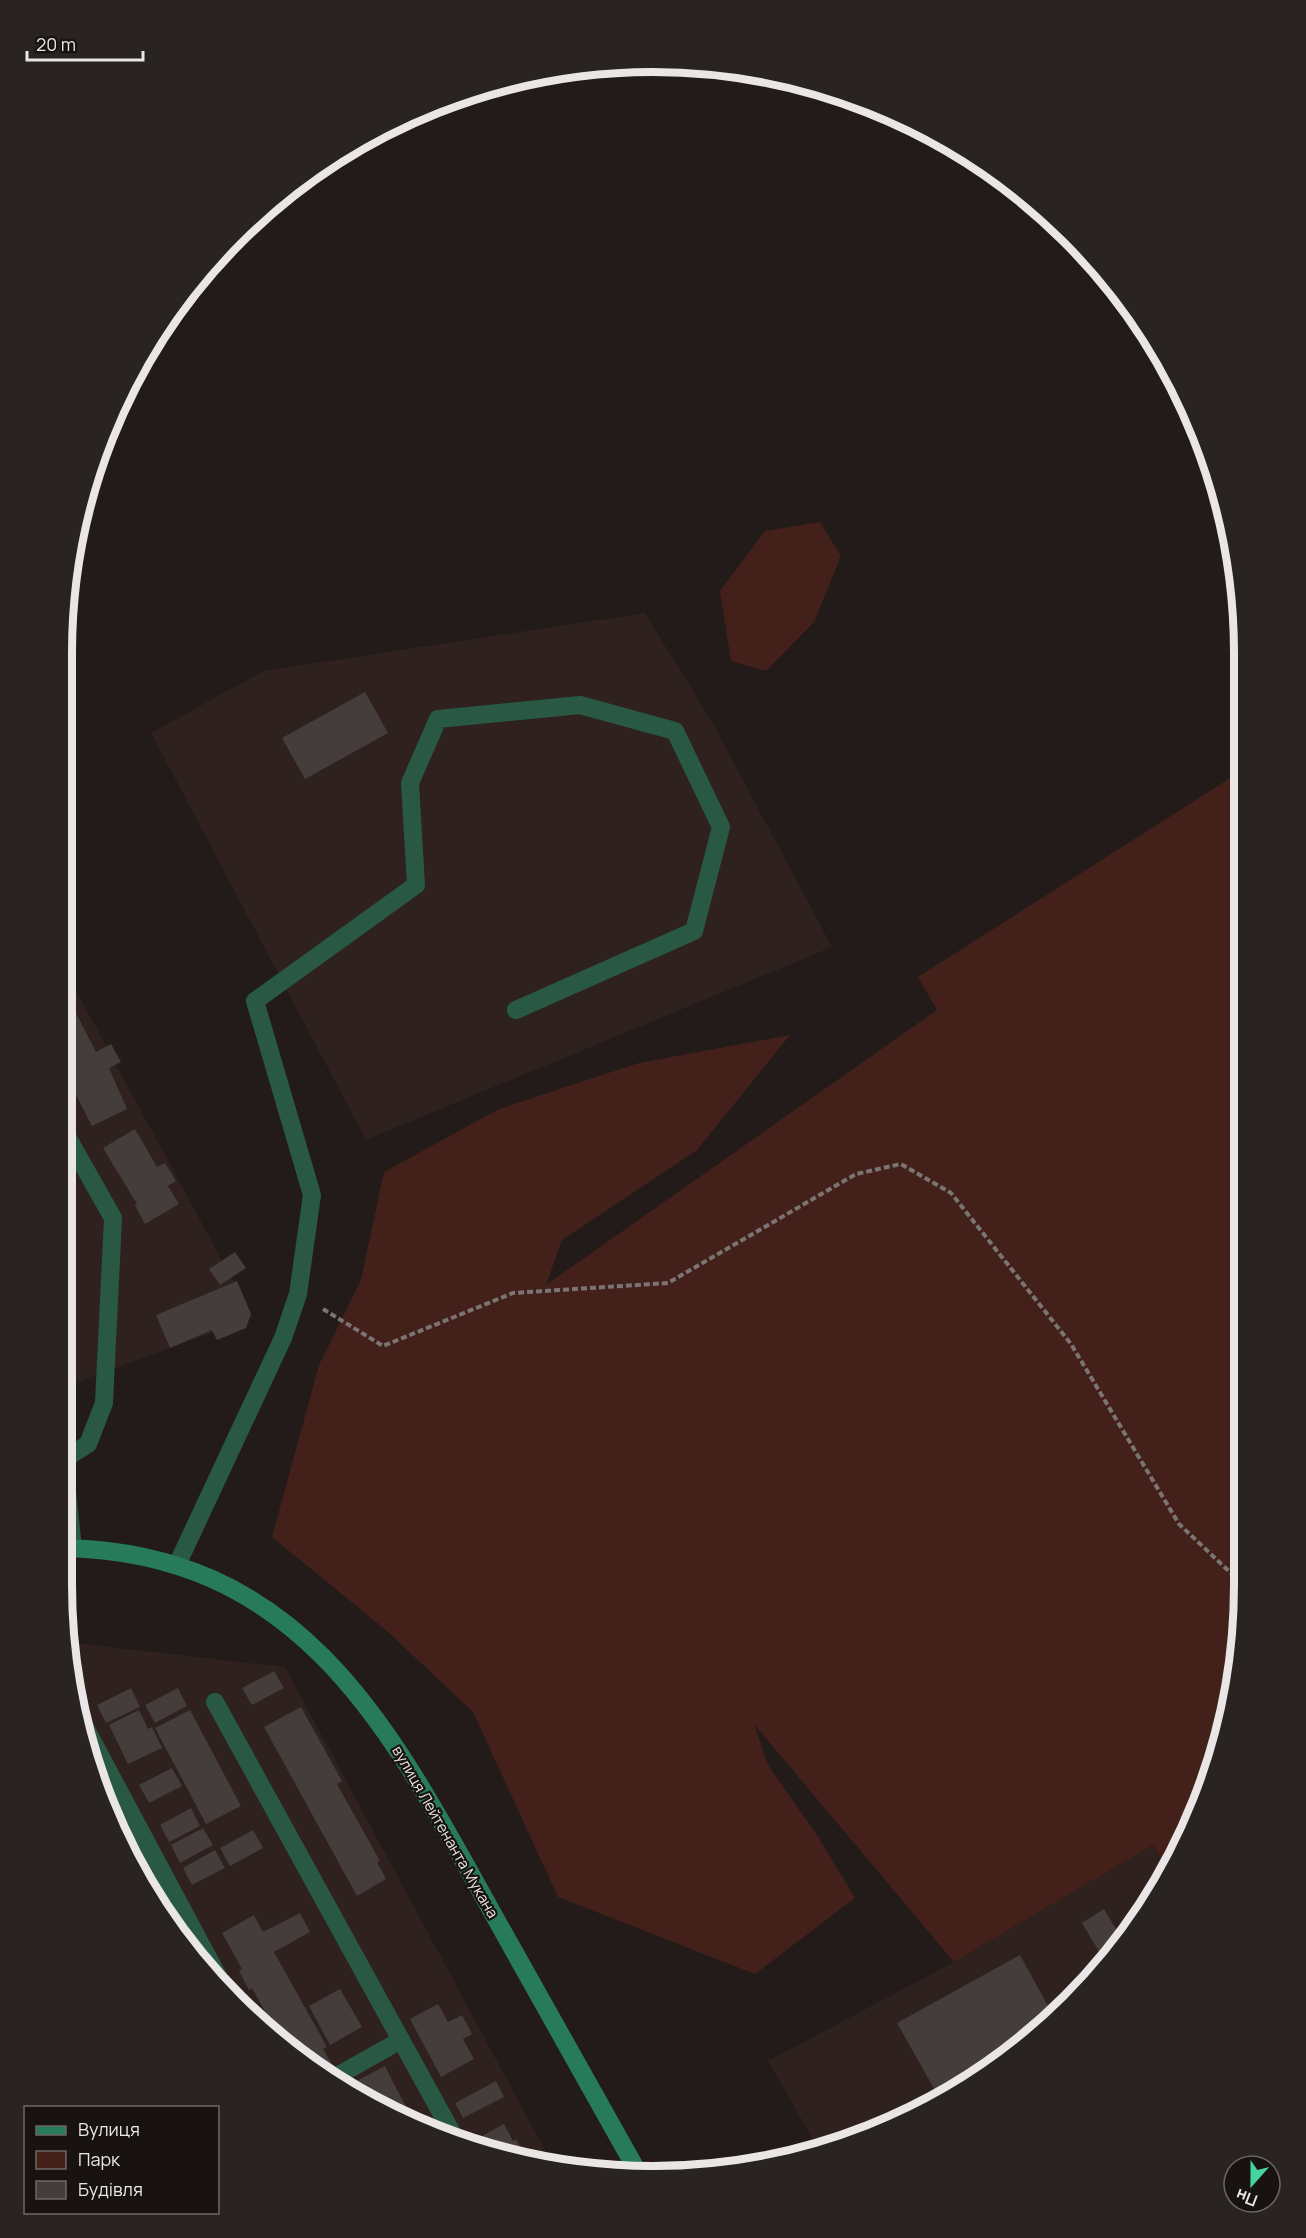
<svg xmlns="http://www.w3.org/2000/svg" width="1306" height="2238" font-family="Manrope,sans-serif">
	<rect width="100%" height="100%" fill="#221b1a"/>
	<!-- built -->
	<path fill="#2e211e" d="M645 613 712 722 832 947 366 1140 151 733 263 671Z
		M64 968 253 1318 66 1386Z
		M67 1642 285 1667 554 2167 500 2156 392 2116 324 2077 235 2003 184 1945 123 1847 93 1775 67 1663Z
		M1153 1845 1167 1869 1145 1913 1043 2030 949 2097 879 2132 819 2150 768 2061 954 1962Z"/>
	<!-- green -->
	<path fill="#43211a" d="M820 522 841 556 814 622 766 671 731 661 720 591 765 531Z
		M1243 770V1624L1213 1775 1167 1869 1153 1845 954 1962 754 1724 768 1765 817 1835 855 1898 755 1974 558 1897 473 1712 387 1631 272 1537 319 1365 361 1280 384 1172 499 1109 639 1063 790 1035 697 1150 562 1240 546 1285 937 1010 918 977Z"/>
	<!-- building -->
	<path fill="#443d3b" d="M365 692 388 733 305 779 282 738Z
		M64 1004 71 1016 76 1013 96 1052 111 1044 121 1062 109 1068 127 1109 92 1126 72 1087 67 1089 65 1084Z
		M135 1129 157 1167 165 1163 176 1181 168 1186 179 1204 145 1224 135 1205 137 1204 103 1148Z
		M235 1252 246 1268 220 1285 209 1269Z
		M237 1281 251 1314 246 1328 217 1340 212 1330 170 1348 156 1315Z
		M274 1671 284 1688 252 1705 242 1688Z
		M131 1688 140 1707 106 1723 97 1705Z
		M178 1688 187 1706 155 1723 145 1705Z
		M301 1707 342 1781 337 1784 380 1861 377 1862 386 1879 357 1896 264 1727Z
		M139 1710 148 1729 152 1727 162 1748 128 1764 109 1725Z
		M190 1710 241 1806 206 1824 155 1728Z
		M172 1768 182 1786 149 1803 139 1785Z
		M191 1808 200 1826 169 1842 160 1825Z
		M203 1828 213 1845 180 1863 171 1845Z
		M253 1830 263 1848 230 1866 220 1848Z
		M215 1850 225 1868 192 1885 183 1868Z
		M1104 1909 1122 1939 1104 1960 1082 1923Z
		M300 1913 310 1932 274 1952 327 2047 323 2049 333 2066 320 2073 282 2042 252 1988 249 1990 239 1971 242 1969 222 1933 254 1915 263 1932Z
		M1020 1955 1054 2017 1043 2030 941 2101 897 2023Z
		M340 1989 362 2027 330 2045 309 2006Z
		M438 2004 448 2022 462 2015 472 2034 463 2039 474 2059 441 2077 410 2019Z
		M385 2066 395 2086 416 2125 392 2116 353 2093 349 2085Z
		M496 2081 504 2097 463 2118 455 2103Z
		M504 2124 513 2141 516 2139 529 2162 480 2149 475 2140Z"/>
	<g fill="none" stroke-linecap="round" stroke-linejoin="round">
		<!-- path -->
		<path stroke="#7a7473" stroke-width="4" stroke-dasharray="6 3" stroke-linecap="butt" d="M323 1309 383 1346 513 1293 668 1283 856 1174 901 1164 951 1193 1071 1344 1179 1524 1234 1576 1243 1580"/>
		<!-- service -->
		<path stroke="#295945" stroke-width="18" d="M65 1133 113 1218 104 1403 88 1444 66 1458
			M66 1483 73 1548
			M177 1565 283 1338 298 1294 312 1195 255 1001 416 885 410 783 438 719 580 705 675 731 721 827 694 931 516 1010
			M215 1702 456 2140
			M79 1716 228 1995
			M330 2080 401 2040"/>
		<!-- secondary -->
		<path stroke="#277b5b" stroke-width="18" d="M66 1548C303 1554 391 1730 492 1912 541 2000 590 2086 639 2174"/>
	</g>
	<g text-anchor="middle" stroke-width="4.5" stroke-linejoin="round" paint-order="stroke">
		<!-- street labels -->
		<g font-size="15" fill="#eae6e5" stroke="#181211">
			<text transform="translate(445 1832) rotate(60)" y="5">вулиця Лейтенанта Мукана</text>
		</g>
	</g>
	<!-- crop -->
	<path d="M0 0H1306V2238H0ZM653 72H653A581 581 0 0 1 1234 653V1585A581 581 0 0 1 653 2166H653A581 581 0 0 1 72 1585V653A581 581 0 0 1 653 72Z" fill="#292322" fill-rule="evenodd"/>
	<path fill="none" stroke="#eae6e5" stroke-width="8" d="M653 72H653A581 581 0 0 1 1234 653V1585A581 581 0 0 1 653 2166H653A581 581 0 0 1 72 1585V653A581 581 0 0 1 653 72Z"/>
	<!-- legend -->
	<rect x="24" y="2106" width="195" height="108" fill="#181211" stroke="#6c6766" stroke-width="1.5"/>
	<rect x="36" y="2126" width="30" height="9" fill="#277b5b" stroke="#6c6766" stroke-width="1.5"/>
	<text x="78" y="2136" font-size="18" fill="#eae6e5">Вулиця</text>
	<rect x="36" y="2151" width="30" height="18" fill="#43211a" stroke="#6c6766" stroke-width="1.5"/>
	<text x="78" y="2166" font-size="18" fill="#eae6e5">Парк</text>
	<rect x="36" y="2181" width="30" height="18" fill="#443d3b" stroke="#6c6766" stroke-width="1.5"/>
	<text x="78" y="2196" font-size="18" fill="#eae6e5">Будівля</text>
	<!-- north arrow -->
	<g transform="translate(1252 2184) rotate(201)"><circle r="28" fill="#181211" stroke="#6c6766" stroke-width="1.5"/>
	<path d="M0-4.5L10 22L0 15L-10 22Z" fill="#46d49e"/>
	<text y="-9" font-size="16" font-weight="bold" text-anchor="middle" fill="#eae6e5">Пн</text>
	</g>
	<!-- scale -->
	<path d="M27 51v9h116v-9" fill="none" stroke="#eae6e5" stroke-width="3"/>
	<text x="36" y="51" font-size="18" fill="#eae6e5" stroke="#181211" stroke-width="4.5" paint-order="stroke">20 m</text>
</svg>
